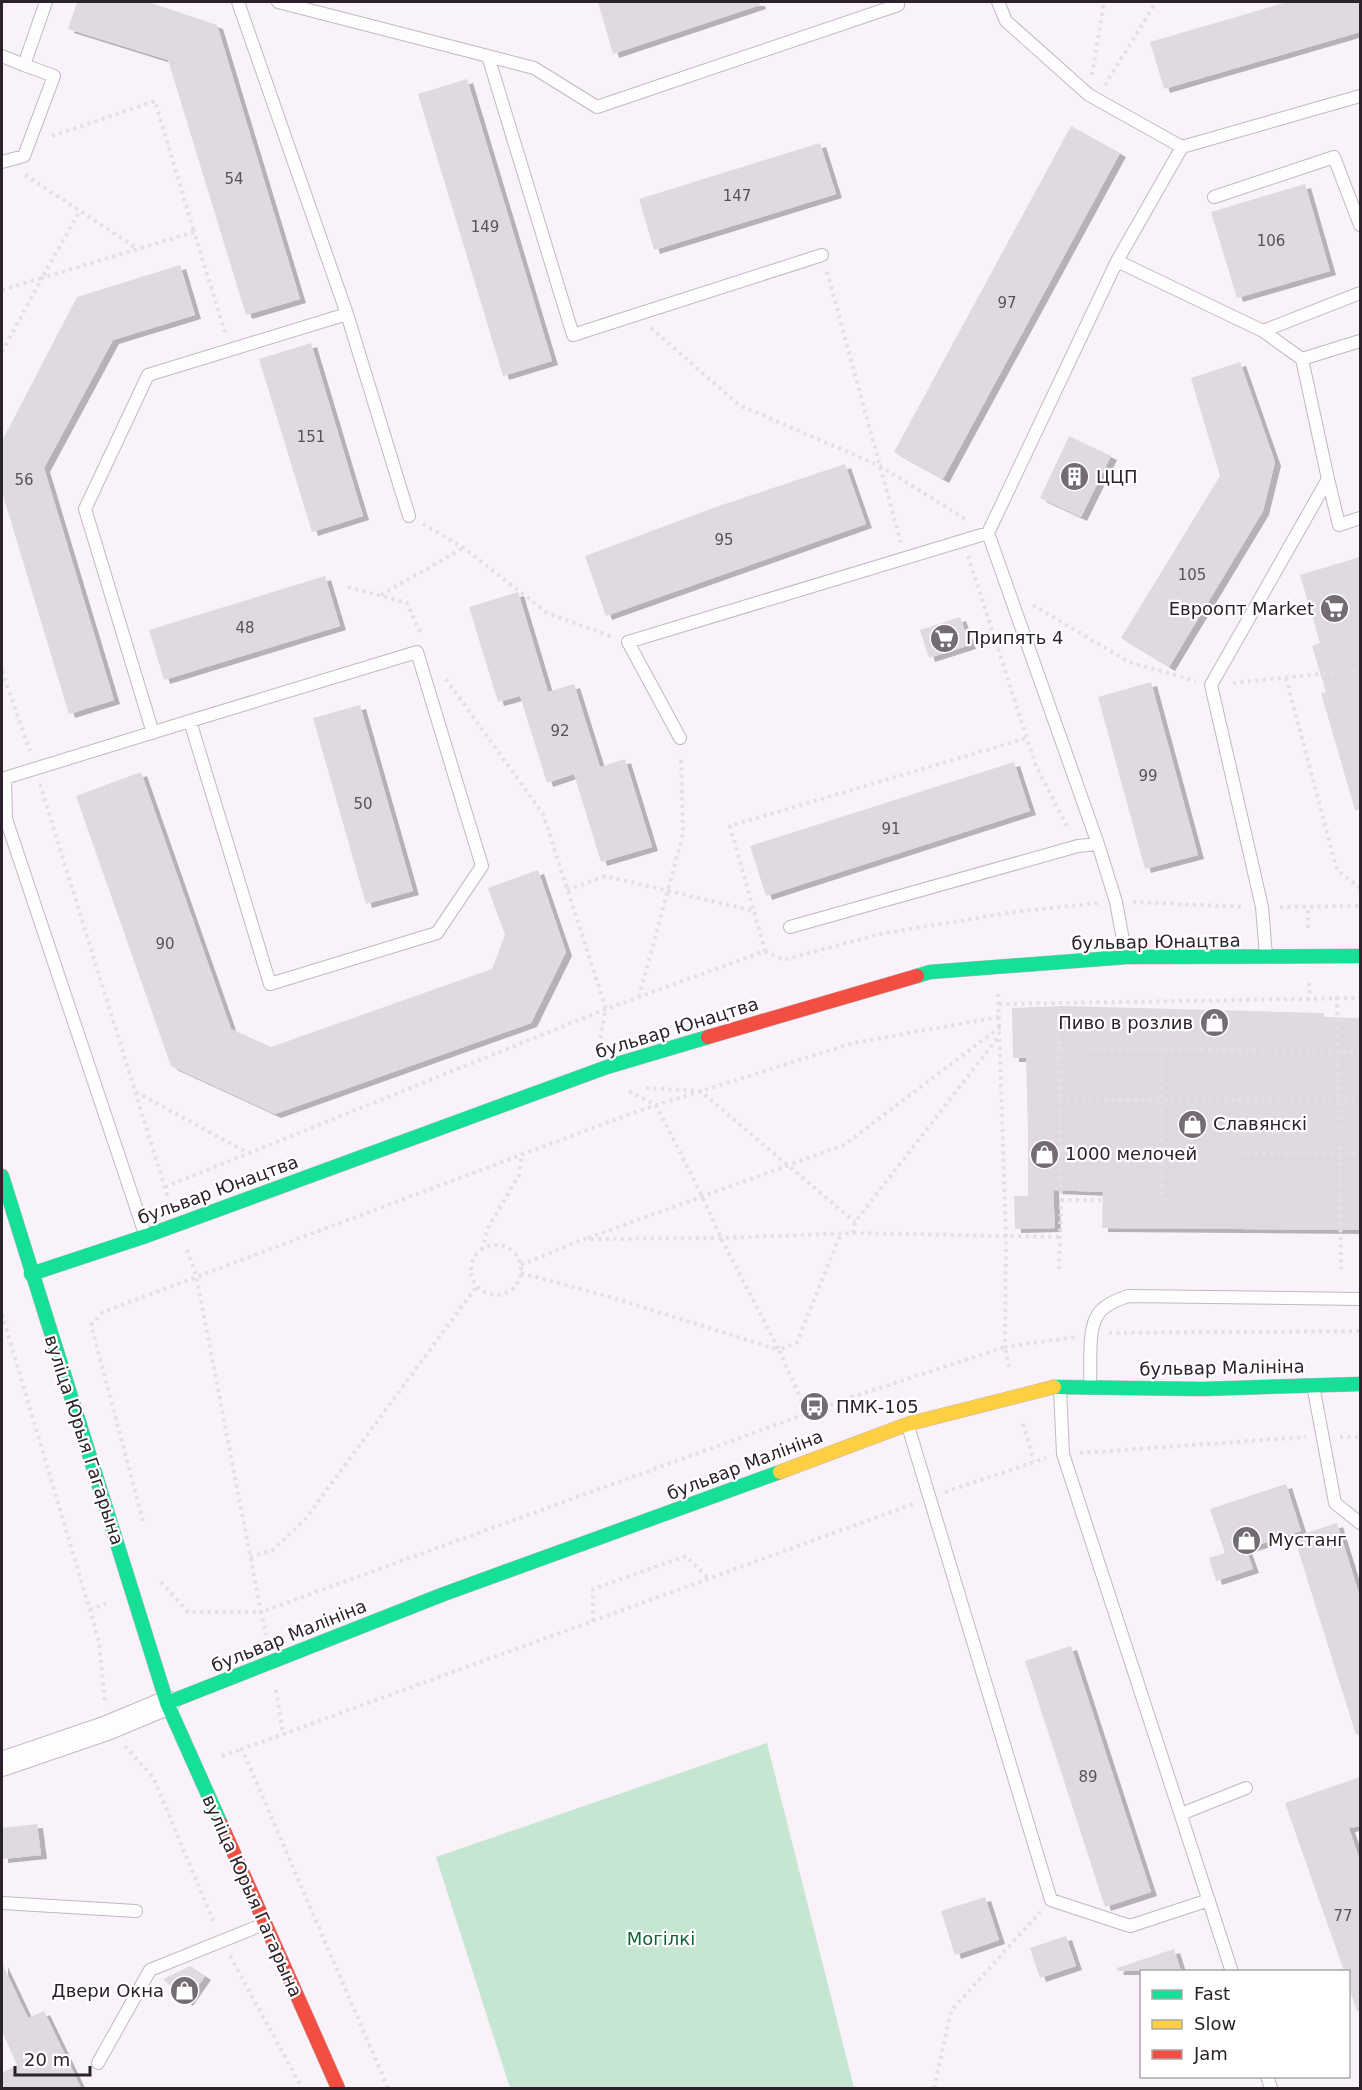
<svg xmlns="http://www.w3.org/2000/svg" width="1362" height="2090" font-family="'DejaVu Sans',sans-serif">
	<defs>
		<filter id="shadow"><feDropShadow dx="6" dy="4" stdDeviation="0" flood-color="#0004"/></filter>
	</defs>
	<rect width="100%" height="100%" fill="#faf2fa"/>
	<!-- green -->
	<path fill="#c5e6d1" d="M767 1743 854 2088H510L436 1857Z"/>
	<!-- building -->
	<path fill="#dfd9e2" filter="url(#shadow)" d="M77 2H148L217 25 300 299 246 315 168 60 68 29Z
		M598 2H759L760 5 613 54Z
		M1287 2H1360V32L1164 89 1150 42Z
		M467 79 552 361 503 376 418 94Z
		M1071 126 1120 153 943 479 894 452Z
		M820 143 836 194 654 250 639 199Z
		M1305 184 1330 271 1237 298 1211 212Z
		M180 265 195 315 113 340 44 468 114 700 69 714 2 492V441L77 297Z
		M311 343 363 516 312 532 259 359Z
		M1240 362 1275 462 1263 511 1169 667 1121 638 1220 476 1191 378Z
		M1069 436 1111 456 1081 517 1040 498Z
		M845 464 866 524 606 616 585 556 713 508Z
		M1360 557V810H1355L1321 693 1326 692 1312 646 1320 643 1300 575Z
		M325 576 340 626 164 680 149 630Z
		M518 592 548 692 574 684 600 767 625 759 652 847 601 862 574 774 547 783 520 696 498 702 469 607Z
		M960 617 970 645 929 658 920 630Z
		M1151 682 1198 855 1145 869 1098 697Z
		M360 705 413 891 366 904 313 718Z
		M1014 762 1030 811 766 896 750 846Z
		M141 772 231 1029 271 1047 492 969 505 935 488 888 538 870 566 952 531 1023 275 1114 171 1066 76 796Z
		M1061 1006 1324 1013V1017L1360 1018V1230L1102 1228 1103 1192 1053 1190 1055 1228 1015 1229 1014 1196H1028V1132L1026 1058H1013L1012 1008Z
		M1286 1484 1301 1531 1246 1549 1253 1569 1216 1581 1209 1558 1225 1553 1210 1509Z
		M1337 1523 1360 1597V1734L1356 1735 1294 1537Z
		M1071 1646 1151 1892 1105 1907 1025 1661Z
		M1360 1777V1826L1349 1828 1360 1861V2010L1357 2011 1348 1985V1971H1344L1285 1803Z
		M37 1824 41 1855 2 1859V1828Z
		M985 1897 999 1940 955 1955 941 1911Z
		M1066 1936 1076 1966 1040 1978 1030 1948Z
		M1174 1949 1181 1971H1118L1117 1968Z
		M2 1963 28 2018 44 2011 81 2088H2V2073L17 2065 2 2031Z
		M190 1966 205 1976 187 2002 163 1979Z"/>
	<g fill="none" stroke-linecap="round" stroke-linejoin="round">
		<defs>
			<path id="lane" d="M238 2 347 314 409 516
				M278 2 488 56 573 335 822 255
				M998 2 1006 21 1089 95 1182 147
				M2 56 24 65 46 2
				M488 56 534 68 597 107 898 5
				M2 162 24 156 54 76 24 65
				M1214 197 1334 157 1360 225
				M1117 261 1263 331 1302 359 1328 479 1211 685 1262 907 1266 956
				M1263 331 1360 293
				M1302 359 1360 341
				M1328 479 1339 525 1360 518
				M153 733 85 509 148 375 347 314
				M680 738 628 642 988 533
				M790 927 1078 846 1098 844
				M1126 956 1116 902 1098 844 988 533 1117 261 1182 147 1360 96
				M145 1234 6 819 5 778 190 721 270 984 437 933 482 866 417 652 190 721
				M1313 1385 1335 1503 1360 1523
				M1090 1386C1091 1368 1088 1333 1096 1318 1101 1306 1117 1300 1128 1296L1360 1299
				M1060 1388 1063 1454 1232 1972
				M908 1426 1051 1900 1130 1926 1209 1900
				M1181 1814 1246 1788
				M2 1903 136 1911
				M98 2063 150 1970 264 1924
				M1267 2076 1271 2088"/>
			<path id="street" d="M2 1764 107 1728 167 1703"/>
			<path id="fast" d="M917 976 930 972 1127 957 1360 956
				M2 1176 167 1703 221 1824
				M31 1274 146 1236 607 1067 708 1037
				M1054 1387 1203 1389 1360 1384
				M167 1703 444 1594 780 1472"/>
			<path id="slow" d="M780 1472 908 1424 1054 1387"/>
			<path id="jam" d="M708 1037 917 976
				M221 1824 338 2088"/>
		</defs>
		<!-- lane casing -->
		<use href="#lane" stroke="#c1b9c1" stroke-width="14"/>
		<!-- street casing -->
		<use href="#street" stroke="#c1b9c1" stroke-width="26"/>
		<!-- fast casing -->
		<use href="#fast" stroke="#c1b9c1" stroke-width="15"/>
		<!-- slow casing -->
		<use href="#slow" stroke="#c1b9c1" stroke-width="15"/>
		<!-- jam casing -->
		<use href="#jam" stroke="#c1b9c1" stroke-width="15"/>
		<!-- path -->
		<path stroke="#e2e0e2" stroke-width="4" stroke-dasharray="3 4.5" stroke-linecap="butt" d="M1092 75 1104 2
			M1105 85 1156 2
			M52 136 155 101 194 232
			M25 175 138 249
			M827 272 901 543
			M2 290 42 278 79 212
			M651 328 739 405 880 466 967 520
			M2 352 42 278 194 232 225 332
			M423 524 464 548 547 613 613 637
			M968 556 1036 766 1069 830
			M348 587 407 603 422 636
			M381 595 463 548
			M1033 605 1129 662 1196 681
			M2 671 30 751
			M1286 678 1337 870 1360 888
			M446 679 543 814 606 1009 765 951 730 826 1027 738
			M1233 683 1360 670
			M40 784 168 1198
			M567 890 605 876 754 911
			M1133 902 1245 907
			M1280 907 1360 906
			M1308 928V906
			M765 951 783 960 880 934 1014 912 1098 903
			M1309 983 1310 997
			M998 994 1006 1237 1005 1347 1075 1337
			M639 997 683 834 681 755
			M1337 997 1341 1269
			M999 1004 1360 998
			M1058 1026 1061 1200 1059 1273
			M600 1038 606 1009
			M1058 1048 1360 1052
			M1161 1049 1162 1200
			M646 1088 700 1091 855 1222
			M629 1091 656 1105 702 1196 721 1238 779 1350 797 1342 841 1233
			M136 1092 248 1153
			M1059 1100 1360 1101
			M1060 1151 1360 1154
			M165 1187 606 1009
			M1061 1200H1360
			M853 1233 855 1222 999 1036
			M588 1238 844 1145 1000 1027
			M471 1270a25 25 0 1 1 50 0a25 25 0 1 1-50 0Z
			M187 1250 196 1275 261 1612 852 1397 1005 1347 1009 1367
			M482 1250 488 1228 519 1175 522 1153
			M521 1265 584 1239 721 1238 853 1233 1060 1237
			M521 1273 614 1298 779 1350 807 1413
			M2 1314 99 1641 105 1704
			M1109 1333 1360 1331
			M1023 1424 1034 1461
			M1340 1437H1360
			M1080 1453 1306 1437
			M945 1492 1046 1458
			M143 1521 91 1325 103 1312 638 1111 853 1043 999 1017
			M250 1557 273 1550 306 1518 477 1286
			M161 1582 188 1612H261L266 1635
			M90 1610 106 1603
			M593 1621V1589L686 1556 709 1579
			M276 1690 283 1734
			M125 1746 153 1777 215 1925
			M222 1756 242 1749
			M230 1956 302 2088
			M388 2088 242 1749 913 1504
			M934 2088 951 2011 1040 1912"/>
		<!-- lane -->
		<use href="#lane" stroke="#fefdfe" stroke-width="12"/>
		<!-- street -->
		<use href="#street" stroke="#fefdfe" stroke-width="24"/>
		<!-- fast -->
		<use href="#fast" stroke="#16e098" stroke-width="14"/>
		<!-- slow -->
		<use href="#slow" stroke="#ffcf43" stroke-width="14"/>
		<!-- jam -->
		<use href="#jam" stroke="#f24e42" stroke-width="14"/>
	</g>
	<!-- icons -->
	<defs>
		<symbol id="building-disc" viewBox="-11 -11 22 22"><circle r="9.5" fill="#746b73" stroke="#fff"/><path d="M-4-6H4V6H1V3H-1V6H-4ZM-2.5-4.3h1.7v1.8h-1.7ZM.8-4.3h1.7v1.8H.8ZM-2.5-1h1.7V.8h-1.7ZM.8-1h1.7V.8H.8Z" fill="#fff"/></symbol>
		<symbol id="supermarket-disc" viewBox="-11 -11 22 22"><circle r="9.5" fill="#746b73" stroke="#fff"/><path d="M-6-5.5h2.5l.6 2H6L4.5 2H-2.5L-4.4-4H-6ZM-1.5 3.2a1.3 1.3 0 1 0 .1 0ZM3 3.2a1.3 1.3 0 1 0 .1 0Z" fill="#fff"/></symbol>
		<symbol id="shop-disc" viewBox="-11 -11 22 22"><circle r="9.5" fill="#746b73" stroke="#fff"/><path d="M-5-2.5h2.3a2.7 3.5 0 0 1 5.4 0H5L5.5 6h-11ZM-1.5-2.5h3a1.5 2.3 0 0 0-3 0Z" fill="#fff"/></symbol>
		<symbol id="bus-disc" viewBox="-11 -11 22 22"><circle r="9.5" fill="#746b73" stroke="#fff"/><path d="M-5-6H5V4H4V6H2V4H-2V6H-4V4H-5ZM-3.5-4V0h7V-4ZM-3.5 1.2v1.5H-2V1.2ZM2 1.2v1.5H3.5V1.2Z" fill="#fff"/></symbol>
	</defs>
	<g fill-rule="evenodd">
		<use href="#building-disc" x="1058" y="460" width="33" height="33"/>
		<use href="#supermarket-disc" x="1318" y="592" width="33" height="33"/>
		<use href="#supermarket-disc" x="928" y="622" width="33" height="33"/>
		<use href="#shop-disc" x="1198" y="1006" width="33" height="33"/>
		<use href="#shop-disc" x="1176" y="1108" width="33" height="33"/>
		<use href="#shop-disc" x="1028" y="1138" width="33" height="33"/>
		<use href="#bus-disc" x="798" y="1390" width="33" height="33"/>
		<use href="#shop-disc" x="1230" y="1524" width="33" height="33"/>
		<use href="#shop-disc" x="168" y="1974" width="33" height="33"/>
	</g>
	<g text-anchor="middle" stroke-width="4.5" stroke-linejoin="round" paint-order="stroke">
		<!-- number labels -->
		<g font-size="15" fill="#5a515a">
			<text x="234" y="184">54</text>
			<text x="737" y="201">147</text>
			<text x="485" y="232">149</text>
			<text x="1271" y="246">106</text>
			<text x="1007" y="308">97</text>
			<text x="311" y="442">151</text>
			<text x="24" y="485">56</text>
			<text x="724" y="545">95</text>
			<text x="1192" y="580">105</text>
			<text x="245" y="633">48</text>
			<text x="560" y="736">92</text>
			<text x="1148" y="781">99</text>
			<text x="363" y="809">50</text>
			<text x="891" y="834">91</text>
			<text x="165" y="949">90</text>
			<text x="1088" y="1782">89</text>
			<text x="1343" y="1921">77</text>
		</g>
		<!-- poi labels -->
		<g font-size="18" fill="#2c222b" stroke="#fff" text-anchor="start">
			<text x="1096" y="483">ЦЦП</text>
			<text x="1314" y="615" text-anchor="end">Евроопт Market</text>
			<text x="966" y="644">Припять 4</text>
			<text x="1193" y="1029" text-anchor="end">Пиво в розлив</text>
			<text x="1213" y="1130">Славянскі</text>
			<text x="1065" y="1160">1000 мелочей</text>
			<text x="836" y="1413">ПМК-105</text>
			<text x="1268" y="1546">Мустанг</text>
			<text x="164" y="1997" text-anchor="end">Двери Окна</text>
		</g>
		<!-- street labels -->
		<g font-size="18" fill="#2c222b" stroke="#fff">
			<text transform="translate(1156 942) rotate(-1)" y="6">бульвар Юнацтва</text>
			<text transform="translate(677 1028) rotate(-17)" y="6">бульвар Юнацтва</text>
			<text transform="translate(218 1190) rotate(-20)" y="6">бульвар Юнацтва</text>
			<text transform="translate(1222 1368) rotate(-1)" y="6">бульвар Малініна</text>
			<text transform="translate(84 1440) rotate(72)" y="6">вуліца Юрыя Гагарына</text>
			<text transform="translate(745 1465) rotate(-21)" y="6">бульвар Малініна</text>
			<text transform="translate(289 1636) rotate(-22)" y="6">бульвар Малініна</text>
			<text transform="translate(252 1896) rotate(66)" y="6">вуліца Юрыя Гагарына</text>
		</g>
		<!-- park labels -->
		<g font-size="18" fill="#116136" stroke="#fff">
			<text x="661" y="1945">Могілкі</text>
		</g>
	</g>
	<!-- border -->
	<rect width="1362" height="2090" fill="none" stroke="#2c222b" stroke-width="6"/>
	<!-- legend -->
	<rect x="1140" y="1970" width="210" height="108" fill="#ffffff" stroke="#aba7aa" stroke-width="1.5"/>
	<rect x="1152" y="1990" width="30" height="9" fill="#16e098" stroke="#aba7aa" stroke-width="1.5"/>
	<text x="1194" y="2000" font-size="18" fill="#2c222b">Fast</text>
	<rect x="1152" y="2020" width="30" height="9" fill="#ffcf43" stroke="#aba7aa" stroke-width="1.5"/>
	<text x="1194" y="2030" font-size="18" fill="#2c222b">Slow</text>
	<rect x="1152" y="2050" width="30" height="9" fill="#f24e42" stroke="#aba7aa" stroke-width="1.5"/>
	<text x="1194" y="2060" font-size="18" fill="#2c222b">Jam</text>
	<!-- scale -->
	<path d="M15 2066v9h75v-9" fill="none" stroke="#2c222b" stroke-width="3"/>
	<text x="24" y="2066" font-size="18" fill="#2c222b" stroke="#ffffff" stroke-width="4.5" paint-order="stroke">20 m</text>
</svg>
